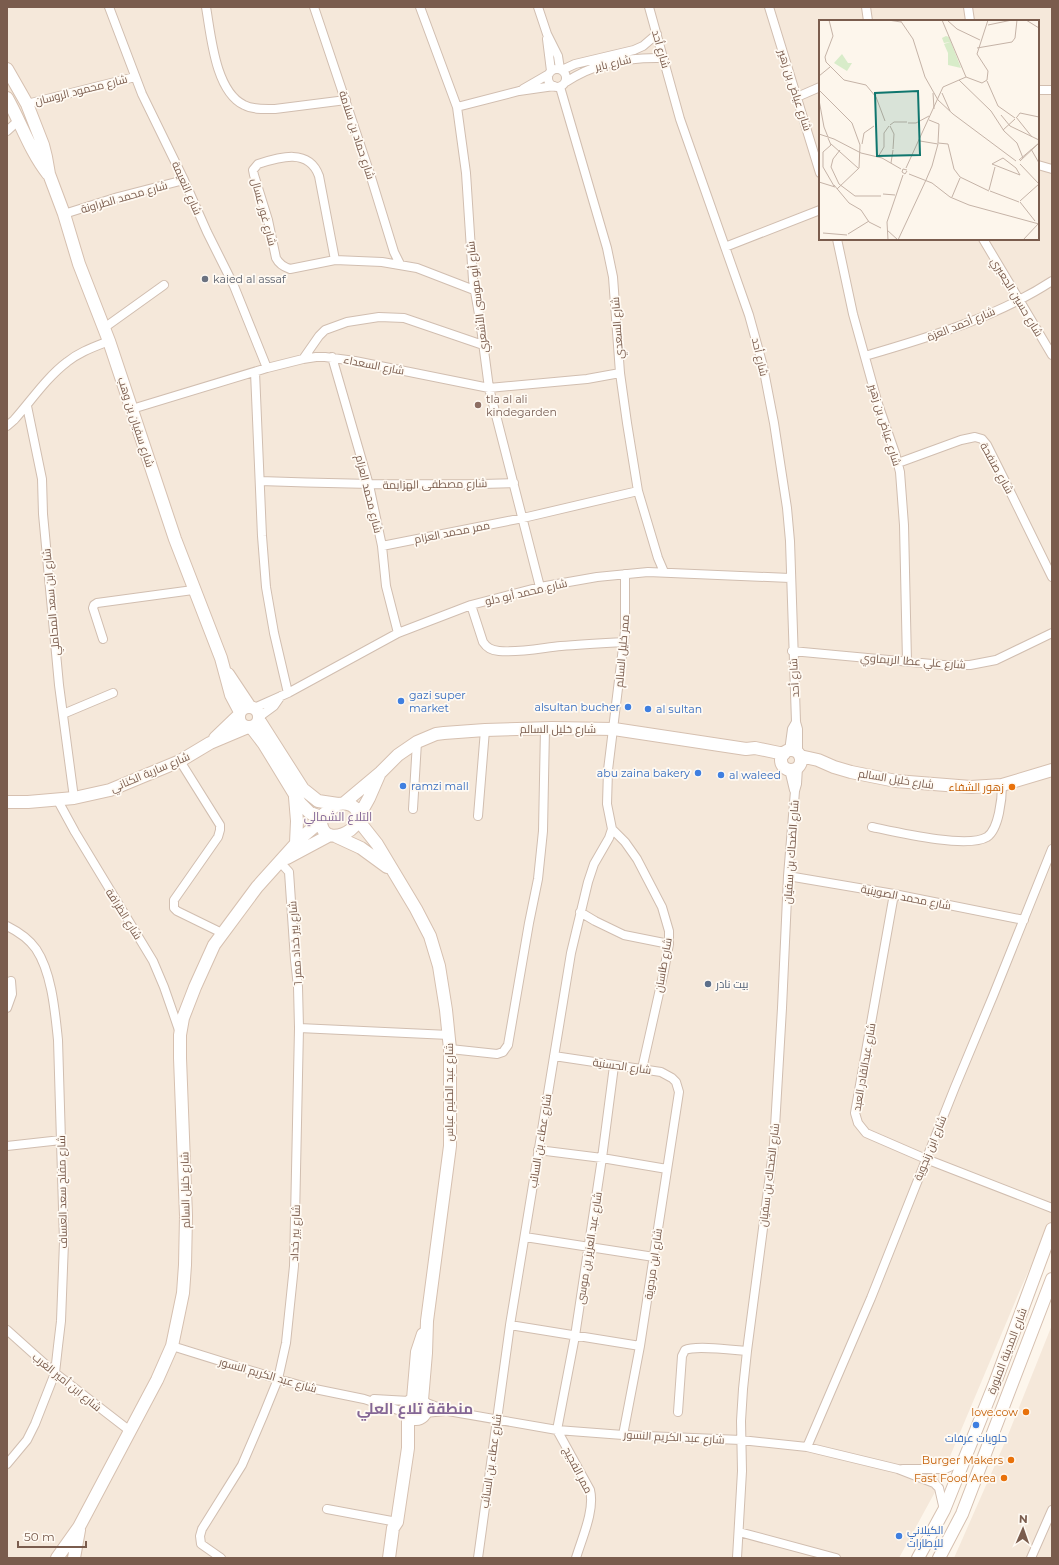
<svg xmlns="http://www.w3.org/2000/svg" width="1059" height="1565" font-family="Montserrat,Cairo,sans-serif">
	<rect width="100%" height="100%" fill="#fdf6ec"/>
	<!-- residential -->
	<path fill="#f5e8da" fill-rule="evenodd" d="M7 7H1052V1219L1020 1290 935 1492 899 1558H7ZM820 21H1038V239H820Z
		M1052 1325V1558H954L1006 1440Z"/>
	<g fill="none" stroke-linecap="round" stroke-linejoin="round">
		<defs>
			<path id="street" d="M109 7 142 94 184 180 207 232 234 286 267 368
				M206 7C211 35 215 91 244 105 253 110 265 109 275 109L346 100
				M314 7 370 174 394 252 400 264
				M420 7 457 107 466 173 473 280 480 320 489 388 540 587
				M538 7 547 34 558 56 560 69
				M649 7 680 119 749 315 763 366 774 423 787 508 790 541 796 722 798 729V753
				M769 7 820 173
				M866 7 868 21
				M968 7 970 21
				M547 39 551 71
				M548 78a9 9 0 1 1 18 0a9 9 0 1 1-18 0Z
				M562 70 575 64 634 50 643 46 657 34
				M566 82C595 62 629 57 664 58
				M560 87 607 248 613 277 620 373 627 423 638 491 658 558 664 572
				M523 89 549 74
				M1038 90H1052
				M797 97 820 87
				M27 104 135 77
				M457 107 519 91 554 86
				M7 131 19 120
				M1038 165 1052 169
				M64 214 118 197 184 180
				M837 239 853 314 878 404 895 453 900 472 904 525 907 662
				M983 239 1052 355
				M725 247 820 210
				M335 260 319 176C309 148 280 157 258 164L253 170 254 175 268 220 276 258C279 264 284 267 290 269L335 260 382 262 417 268 474 290
				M104 328 164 285
				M865 356C927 338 997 317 1052 281
				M332 357 369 485 382 546 386 586 398 633
				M303 359 319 336 325 330 347 322 379 317 404 318 483 345
				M255 372 262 536 266 587 274 633 288 693
				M27 406 42 479 43 514 59 685 74 798
				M132 409 267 368 303 359 316 357H325L355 361 489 388 587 379 620 373
				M7 426 14 420C31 401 46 378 67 362 79 352 94 347 109 341
				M898 463 961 440 975 437 982 439 987 445 1000 471 1052 577
				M260 481C345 484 429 486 514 483
				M382 546 523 518 638 491
				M471 605 483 642C487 648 491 650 499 651 518 653 542 648 561 646 582 644 603 643 623 642
				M103 639 93 608 94 605 97 603 193 590
				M792 651 943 665H970L996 660 1052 633
				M254 708 288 693 398 633 471 605 540 587 597 577 648 572 790 578
				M63 714 113 693
				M259 717 274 706 281 696
				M789 751 792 729 796 722
				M180 761 220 825V830L218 837 174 900V908L177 911 222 933
				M789 769 794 790
				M57 799 75 832 153 961 164 987 180 1033
				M413 809 417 742
				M478 816 485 730
				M872 827C896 832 967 849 987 837 999 829 1002 798 1002 785
				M612 829 625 842 637 859 662 907 669 931V944L664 971 642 1069
				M280 862 289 872 295 960 298 987 299 1028
				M788 876 894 894 1024 920
				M894 894 855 1113 858 1123 866 1133 926 1159 1052 1208
				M580 912 595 921 624 935 669 944
				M7 926C17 931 29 939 36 949 52 973 55 1012 58 1040L64 1242 61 1321 58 1346 55 1373 35 1424 27 1440 7 1464
				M7 1008 12 994 11 981
				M450 1049 497 1054 503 1052 508 1045 529 923 538 879 543 831 545 728
				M554 1056 661 1072 672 1078 676 1082 679 1092 640 1346 623 1435
				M7 1146 61 1140
				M538 1150 602 1158 667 1169
				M525 1237 654 1257
				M510 1325 640 1346
				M7 1330 55 1373 130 1431
				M172 1346 278 1379 310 1388 364 1399 407 1413
				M374 1399 409 1401
				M424 1402 448 1411 557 1430 623 1435 741 1440 807 1447 898 1469 934 1483 939 1488 944 1510
				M678 1412 682 1356 685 1350C695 1345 734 1350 747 1351
				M425 1413 445 1411
				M807 1447 871 1298 955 1087 993 996 1052 849
				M903 1469H945L956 1464 964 1458
				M327 1509 397 1522
				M739 1532 836 1558
				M221 1558 201 1544 200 1536 202 1529 242 1465 263 1416 278 1379 286 1343 294 1266 299 1028 449 1035
				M478 1558 510 1325 571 953 588 882 594 864 609 838 612 829 607 804 608 770 625 631V574
				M576 1558C582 1538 595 1510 590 1490L557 1430 575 1336 602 1158 614 1066
				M737 1558 742 1471 741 1421 743 1389 747 1351 774 1144 782 1008 788 876 795 791 797 784 798 767
				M1031 1558 1052 1510"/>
			<path id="secondary" d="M7 69 27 104 43 145 46 157 49 174 64 214 79 264 109 341 175 539 221 658 231 695 240 712
				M7 98C21 123 30 151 48 174
				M228 674 250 707
				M239 717a10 10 0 1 1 20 0a10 10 0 1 1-20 0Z
				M259 720 303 789 318 801 338 804
				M251 727 264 744 300 803 310 813 321 817
				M215 738 239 715
				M781 760a10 10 0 1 1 20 0a10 10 0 1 1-20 0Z
				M800 756 818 760 834 767 851 772 896 781 971 787 1002 785 1052 770
				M295 797 297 821 296 843
				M7 802H28L74 798 110 790 180 761 210 743 248 727
				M344 803 381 772 398 755 417 742 436 734 444 733 485 730 552 728 614 729 746 749 755 748 784 754
				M338 804C345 803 353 803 357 811 367 829 322 851 321 821L324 814Z
				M359 816 369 798 379 775
				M358 820 377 844 416 909 430 936 439 966 446 1010 450 1049V1146L427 1321 426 1353 422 1400
				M335 836 361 848 387 867
				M287 858 330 835
				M406 1409a10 10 0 1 1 20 0a10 10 0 1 1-20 0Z
				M413 1399 417 1352 423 1334
				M57 1558 79 1527 157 1380 172 1346 183 1293 185 1265 186 1216 180 1058V1035L183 1018 195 987 214 945 257 887 301 838 321 821
				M74 1558 79 1530
				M389 1558 393 1528 397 1522 408 1448V1416
				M918 1558 944 1510 995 1383 1052 1229
				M939 1558 962 1514 1052 1279"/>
		</defs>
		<!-- street casing -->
		<use href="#street" stroke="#d1beb0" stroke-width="10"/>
		<!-- secondary casing -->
		<use href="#secondary" stroke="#d6c0b0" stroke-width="14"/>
		<!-- street -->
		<use href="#street" stroke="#fff" stroke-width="8"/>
		<!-- secondary -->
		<use href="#secondary" stroke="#fff" stroke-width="12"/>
	</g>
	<!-- markers -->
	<circle fill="#6b7280" stroke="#fffaf3" stroke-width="1.5" cx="205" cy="279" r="4"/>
	<circle fill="#8d6e63" stroke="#fffaf3" stroke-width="1.5" cx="478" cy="405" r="4"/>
	<g fill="#3f7fe0" stroke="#fffaf3" stroke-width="1.5">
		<circle cx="401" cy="701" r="4"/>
		<circle cx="628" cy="707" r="4"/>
		<circle cx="648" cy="709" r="4"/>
		<circle cx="698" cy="773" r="4"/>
		<circle cx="721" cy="775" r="4"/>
		<circle cx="403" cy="786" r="4"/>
		<circle cx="976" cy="1425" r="4"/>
		<circle cx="899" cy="1536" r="4"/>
	</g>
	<g fill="#e8710a" stroke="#fffaf3" stroke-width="1.5">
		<circle cx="1012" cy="787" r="4"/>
		<circle cx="1026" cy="1412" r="4"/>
		<circle cx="1011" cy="1460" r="4"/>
		<circle cx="1004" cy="1478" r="4"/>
	</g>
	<circle fill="#5c6f8a" stroke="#fffaf3" stroke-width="1.5" cx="708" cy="984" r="4"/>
	<g text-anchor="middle" stroke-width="3.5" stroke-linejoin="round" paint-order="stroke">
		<!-- street labels -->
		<g font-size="11" fill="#7a5c4d" stroke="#fffaf3">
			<text transform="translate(661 49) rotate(74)" y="4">شارع أحد</text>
			<text transform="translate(613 63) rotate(-13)" y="4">شارع باير</text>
			<text transform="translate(81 90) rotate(-14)" y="4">شارع محمود الروسان</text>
			<text transform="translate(795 90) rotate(72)" y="4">شارع عياض بن زهير</text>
			<text transform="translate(357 135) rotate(72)" y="4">شارع حماد بن سلامة</text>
			<text transform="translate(187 188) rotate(66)" y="4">شارع النعيمة</text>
			<text transform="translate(124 197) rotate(-16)" y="4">شارع محمد الطراونة</text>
			<text transform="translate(264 212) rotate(75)" y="4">شارع غور عسال</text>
			<text transform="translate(477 297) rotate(-97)" y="4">شارع أبو موسى الأشعري</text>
			<text transform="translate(1017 297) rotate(59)" y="4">شارع حسين الجعبري</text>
			<text transform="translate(961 324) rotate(-22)" y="4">شارع أحمد العزة</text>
			<text transform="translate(617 328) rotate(-94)" y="4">شارع السعدي</text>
			<text transform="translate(760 357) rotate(77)" y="4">شارع أحد</text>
			<text transform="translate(374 365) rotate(11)" y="4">شارع السعداء</text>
			<text transform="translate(136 422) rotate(72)" y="4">شارع سفيان بن وهب</text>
			<text transform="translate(885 425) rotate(73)" y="4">شارع عياض بن زهير</text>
			<text transform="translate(997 468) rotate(61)" y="4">شارع صنفحة</text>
			<text transform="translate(435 484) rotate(-1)" y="4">شارع مصطفى الهزايمة</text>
			<text transform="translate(369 494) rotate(76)" y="4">شارع محمد العزام</text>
			<text transform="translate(452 532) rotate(-11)" y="4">ممر محمد العزام</text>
			<text transform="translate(526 592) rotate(-13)" y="4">شارع محمد أبو دلو</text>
			<text transform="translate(51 602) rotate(-95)" y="4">شارع ابن سعد المحاملي</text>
			<text transform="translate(622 651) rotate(-85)" y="4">ممر خليل السالم</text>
			<text transform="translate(913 661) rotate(4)" y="4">شارع علي عطا الريماوي</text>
			<text transform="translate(794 678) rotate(-93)" y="4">شارع أحد</text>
			<text x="558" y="733">شارع خليل السالم</text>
			<text transform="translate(150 772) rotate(-23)" y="4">شارع سارية الكناني</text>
			<text transform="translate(896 779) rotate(9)" y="4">شارع خليل السالم</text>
			<text transform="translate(791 852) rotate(-86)" y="4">شارع الضحاك بن سفيان</text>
			<text transform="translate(906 897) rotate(11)" y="4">شارع محمد الصوينية</text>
			<text transform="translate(124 914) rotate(58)" y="4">شارع الظرافة</text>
			<text transform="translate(295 943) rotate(-94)" y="4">شارع بير خداد ممر 1</text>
			<text transform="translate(663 965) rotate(-80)" y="4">شارع طاسان</text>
			<text transform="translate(622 1066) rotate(8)" y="4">شارع الحسنية</text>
			<text transform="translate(864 1067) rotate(-80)" y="4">شارع عبدالقادر العبد</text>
			<text transform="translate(449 1092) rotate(-90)" y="4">شارع عبد الحليم عباس</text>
			<text transform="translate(540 1141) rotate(-81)" y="4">شارع عطاء بن السائب</text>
			<text transform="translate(930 1148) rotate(-68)" y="4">شارع ابن زنجوية</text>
			<text transform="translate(769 1175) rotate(-83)" y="4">شارع الضحاك بن سفيان</text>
			<text transform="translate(185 1190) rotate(-91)" y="4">شارع خليل السالم</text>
			<text transform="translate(62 1192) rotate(-91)" y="4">شارع مفلح سعد العساف</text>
			<text transform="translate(295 1233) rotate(-88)" y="4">شارع بير خداد</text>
			<text transform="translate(589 1248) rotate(-81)" y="4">شارع عبد العزيز بن موسى</text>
			<text transform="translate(653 1264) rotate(-82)" y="4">شارع ابن مردوية</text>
			<text transform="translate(1007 1351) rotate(-69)" y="4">شارع المدينة المنورة</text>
			<text transform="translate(268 1375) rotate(16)" y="4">شارع عبد الكريم النسور</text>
			<text transform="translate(67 1382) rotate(39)" y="4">شارع ابن أمير الغرب</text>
			<text transform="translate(674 1437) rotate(3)" y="4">شارع عبد الكريم النسور</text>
			<text transform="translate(491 1461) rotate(-82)" y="4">شارع عطاء بن السائب</text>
			<text transform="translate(578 1470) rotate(63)" y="4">ممر الفجيج</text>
		</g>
		<!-- worship labels -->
		<g font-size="11" fill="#5b616d" stroke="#fffaf3" text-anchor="start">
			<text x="213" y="283">kaied al assaf</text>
		</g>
		<!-- education labels -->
		<g font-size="11" fill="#785e54" stroke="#fffaf3" text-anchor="start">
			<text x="486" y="403">tla al ali<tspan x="486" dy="13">kindegarden</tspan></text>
		</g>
		<!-- shop labels -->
		<g font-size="11" fill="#366cbe" stroke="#fffaf3" text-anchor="start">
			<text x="409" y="699">gazi super<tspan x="409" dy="13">market</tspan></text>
			<text x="620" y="711" text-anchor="end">alsultan bucher</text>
			<text x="656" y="713">al sultan</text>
			<text x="690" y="777" text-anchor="end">abu zaina bakery</text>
			<text x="729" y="779">al waleed</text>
			<text x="411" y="790">ramzi mall</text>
			<text x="976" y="1442" text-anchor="middle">حلويات عرفات</text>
			<text x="907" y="1534">الكيلاني<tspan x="907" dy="13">للإطارات</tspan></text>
		</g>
		<!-- food labels -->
		<g font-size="11" fill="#c56008" stroke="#fffaf3" text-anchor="end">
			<text x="1004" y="791">زهور الشفاء</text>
			<text x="1018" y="1416">love.cow</text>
			<text x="1003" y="1464">Burger Makers</text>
			<text x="996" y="1482">Fast Food Area</text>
		</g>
		<!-- service labels -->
		<g font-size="11" fill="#4e5e75" stroke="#fffaf3" text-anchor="start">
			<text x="716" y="988">بيت نادر</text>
		</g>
		<!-- neighbourhood labels -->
		<g font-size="12" fill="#846695" stroke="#fffaf3">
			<text x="338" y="821">التلاع الشمالي</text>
		</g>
		<!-- district labels -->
		<g font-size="15" font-weight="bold" fill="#846695" stroke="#fffaf3">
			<text x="415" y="1414">منطقة تلاع العلي</text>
		</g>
	</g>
	<!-- overview -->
	<g transform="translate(819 20)">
		<rect width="220" height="220" fill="#fdf6ec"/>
		<path d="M127 16 130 17 142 48 129 45V33L125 24 131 22 125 23 123 18ZM23 34 29 43H33L28 51 15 43Z" fill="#d8ecc9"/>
		<path fill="none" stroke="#c5b3a7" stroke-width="1" d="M10 0 14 16 6 37 7 42 25 60 47 65 57 77 66 101M69 0 82 2M81 0 94 19 106 57 119 80 134 94 197 141M123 0 147 57M128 0 138 9 161 20M207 0 220 8M169 5 193 0M158 28 193 22 196 18 198 0M0 56 11 47M140 60 172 91 185 111 198 123 204 138M168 61 179 86 196 98M0 70 33 103 41 125M114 73 115 89M123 73 131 91M0 80 5 107 9 117M182 95 191 106 220 120M197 97 213 117M198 97 201 93 220 97M110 100 120 104 119 123M89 103H97L110 96M71 105 75 102H88M71 106 75 114 74 129M184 110 196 99M0 114 15 119 42 133 63 138 82 149M9 118 12 125 4 132V147L15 166M101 121 119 124M119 123 129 124 135 149 141 157 170 171M12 124 39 148M43 124 45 113 55 106M212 129 220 143M21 130 14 139 12 147 20 164 36 176H62M59 137 65 127V113L70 106M184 138 197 148 201 155 173 144ZM200 140 220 123M201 141 220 123M72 143 74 130M201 144 220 164M113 146 119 124M87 148 124 67 147 57 163 63 168 60 169 51 158 34 169 0M88 150 84 149 83 152 86 154 88 151M90 154 113 163 131 177 150 185 220 204M107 160 113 146M0 162 16 167M15 165 30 183 42 190 50 202 62 208M18 169 40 148 41 125M170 170 176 147M171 171 200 182M64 174 76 175M133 177 141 158M201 181 220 164M201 182 216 201M68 210 79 220M4 213 28 215M29 214 50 201M69 220 68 202 84 155M79 220 107 160M204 220 220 203"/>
		<path fill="#0f766e" fill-opacity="0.15" stroke="#0f766e" stroke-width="2" d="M99 71 101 135 58 136 56 73Z"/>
		<rect width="220" height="220" fill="none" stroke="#7a5c4d" stroke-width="2"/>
	</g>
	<!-- border -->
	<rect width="1059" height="1565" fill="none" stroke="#7a5c4d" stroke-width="16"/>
	<!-- north arrow -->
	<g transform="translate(1023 1529) rotate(2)" stroke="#fffaf3" stroke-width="3" paint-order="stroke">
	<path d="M0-3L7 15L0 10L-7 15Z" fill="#7a5c4d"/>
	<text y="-6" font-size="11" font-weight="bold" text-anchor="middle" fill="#7a5c4d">N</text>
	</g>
	<!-- scale -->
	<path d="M18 1541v6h68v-6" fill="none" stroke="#7a5c4d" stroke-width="2"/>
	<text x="24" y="1541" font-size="12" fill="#7a5c4d" stroke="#fffaf3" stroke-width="3" paint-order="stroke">50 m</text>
</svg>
